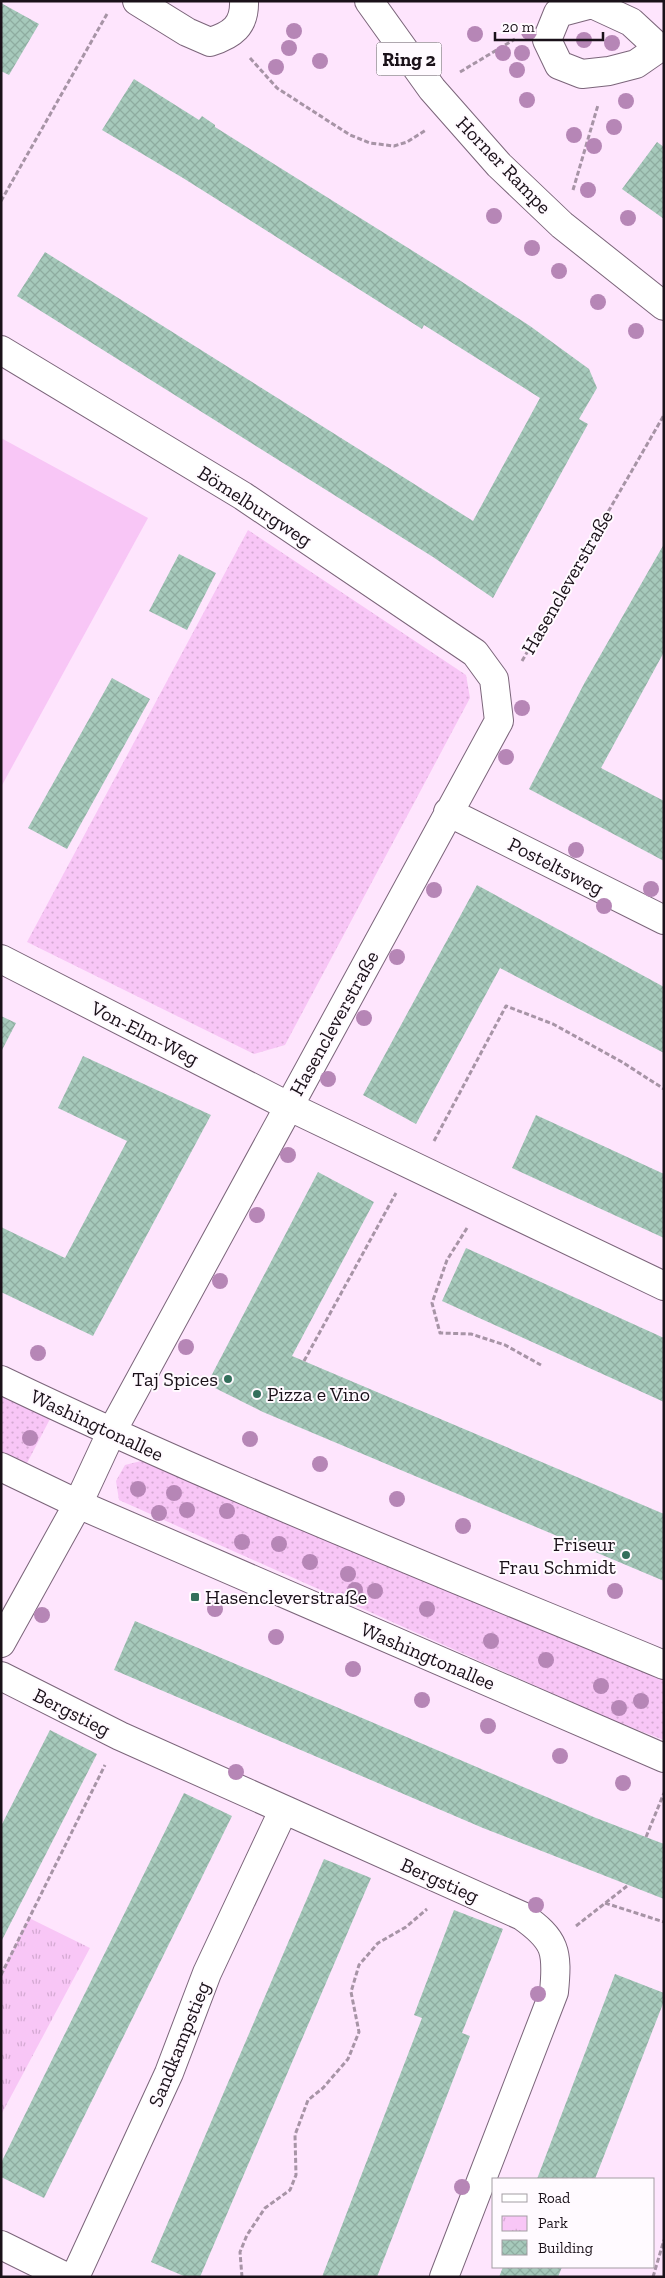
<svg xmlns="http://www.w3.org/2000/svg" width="665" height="2278" font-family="'Zilla Slab',serif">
	<defs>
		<pattern id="grass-dots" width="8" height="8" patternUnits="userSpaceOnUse" patternTransform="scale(1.25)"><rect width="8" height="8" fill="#f8c6f6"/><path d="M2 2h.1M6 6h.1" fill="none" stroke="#d4a9d2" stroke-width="1.8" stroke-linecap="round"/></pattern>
		<pattern id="park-tufts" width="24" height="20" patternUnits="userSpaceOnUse" patternTransform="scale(1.25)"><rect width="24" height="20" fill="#f8c6f6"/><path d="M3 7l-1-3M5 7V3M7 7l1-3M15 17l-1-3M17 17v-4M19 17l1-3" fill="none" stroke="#d4a9d2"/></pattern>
		<pattern id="building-cross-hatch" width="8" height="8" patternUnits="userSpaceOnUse" patternTransform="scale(1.25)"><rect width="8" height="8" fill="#a6c9bb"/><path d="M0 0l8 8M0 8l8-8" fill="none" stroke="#8eaca0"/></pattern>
	</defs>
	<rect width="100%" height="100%" fill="#fee5fd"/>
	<!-- grass -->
	<path fill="url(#grass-dots)" d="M248 530 466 675 470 698 285 1045 254 1054 27 942Z
		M1 1393 50 1419 26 1465 1 1454Z
		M141 1461 664 1675V1740L612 1720 119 1500 116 1481 125 1465Z"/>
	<!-- park -->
	<path fill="url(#park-tufts)" d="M29 1918 90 1948 1 2115V1974Z"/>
	<!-- pitch -->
	<path fill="#f8c6f6" d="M1 438 148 518 1 787Z"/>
	<!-- building -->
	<path fill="url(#building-cross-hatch)" d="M1 3 39 24 9 75 1 71Z
		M134 79 199 120 202 116 215 125V127L456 278 530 326 589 369 597 388 579 419 588 424 493 598 433 557 17 296 45 252 473 521 540 398 424 325 422 329 183 178 102 130Z
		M657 142 664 147V219L622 189Z
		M664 544V652L601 768 664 801V861L529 789 585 682Z
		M179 554 216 573 187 630 149 611Z
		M112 678 150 699 67 849 28 828Z
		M477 885 664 987V1053L500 968 416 1124 363 1095Z
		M1 1016 16 1023 1 1052Z
		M83 1056 211 1115 93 1336 1 1292V1227L65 1258 127 1141 58 1108Z
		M536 1115 664 1174V1238L512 1168Z
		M318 1172 374 1202 292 1356 664 1514V1581L263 1412 207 1384Z
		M466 1248 664 1338V1402L442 1301Z
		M135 1621 596 1818 664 1844V1899L483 1828 114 1670Z
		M50 1730 97 1754 1 1942V1826Z
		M184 1793 232 1816 44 2198 1 2177V2163Z
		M324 1859 371 1878 200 2277H186L151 2262Z
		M454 1910 503 1929 462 2033 470 2036 377 2277H322L422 2018 414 2015Z
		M615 1974 664 1993V2001L595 2179H537Z
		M503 2267H562L558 2277H499Z"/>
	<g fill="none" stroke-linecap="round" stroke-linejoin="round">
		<defs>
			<path id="minor" d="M137 1 187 32 210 42C232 35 245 26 244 1
				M659 48 636 64 609 71 582 74 559 65 547 40 558 13 592 4 631 22 659 48H664
				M1 350 243 496 475 653 494 679 499 721 111 1433 78 1504 1 1643
				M448 812 664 920
				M1 959 288 1106 664 1286
				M1 1380C218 1484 442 1573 664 1665
				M1 1467 78 1504 664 1758
				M1 1676 120 1736 522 1916C556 1940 558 1951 554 1992L444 2277
				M1 2245 66 2277
				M75 2277 169 2073 207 1973 283 1811"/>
			<path id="major" d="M369 1 432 89 499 165 562 225 664 306"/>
		</defs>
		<!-- minor casing -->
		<use href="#minor" stroke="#7b657a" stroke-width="30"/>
		<!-- major casing -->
		<use href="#major" stroke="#7b657a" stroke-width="30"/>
		<!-- path -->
		<path stroke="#a794a6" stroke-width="3" stroke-dasharray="5 2.5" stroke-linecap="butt" d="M250 58 277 88 350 135 370 143 394 146 407 142 426 130
			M460 72 515 39
			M573 190 598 105
			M1 201 107 14
			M522 661 664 415
			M434 1141 506 1006 553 1024 622 1062 664 1089
			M467 1228 447 1260 432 1303 440 1333 471 1334 505 1345 541 1365
			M304 1361 396 1193
			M646 1837 664 1793
			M605 1903 664 1922
			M576 1926 627 1886
			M1 1975 105 1765
			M242 2277 240 2252 247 2235 265 2208 290 2190 296 2175 295 2135 308 2100 323 2088 348 2059 359 2032 351 1992 359 1965 378 1943 406 1927 427 1909
			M653 2277 664 2240"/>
		<!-- minor -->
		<use href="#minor" stroke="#fff" stroke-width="28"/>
		<!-- major -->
		<use href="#major" stroke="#fff" stroke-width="28"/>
	</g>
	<!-- trees -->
	<g fill="#b686b6">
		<circle cx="294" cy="31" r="8"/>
		<circle cx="529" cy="32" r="8"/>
		<circle cx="475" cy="34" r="8"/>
		<circle cx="584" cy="40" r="8"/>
		<circle cx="612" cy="43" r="8"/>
		<circle cx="289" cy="48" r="8"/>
		<circle cx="503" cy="53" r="8"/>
		<circle cx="522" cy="53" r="8"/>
		<circle cx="320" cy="61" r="8"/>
		<circle cx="276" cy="67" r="8"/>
		<circle cx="517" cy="70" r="8"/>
		<circle cx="527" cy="100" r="8"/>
		<circle cx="626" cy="101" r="8"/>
		<circle cx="614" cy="127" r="8"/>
		<circle cx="574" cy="135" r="8"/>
		<circle cx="594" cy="146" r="8"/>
		<circle cx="588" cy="190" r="8"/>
		<circle cx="494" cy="216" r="8"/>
		<circle cx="628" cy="218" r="8"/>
		<circle cx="532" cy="248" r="8"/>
		<circle cx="559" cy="271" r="8"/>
		<circle cx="598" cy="302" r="8"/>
		<circle cx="636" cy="331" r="8"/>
		<circle cx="522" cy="708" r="8"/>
		<circle cx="506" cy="757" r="8"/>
		<circle cx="576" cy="850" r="8"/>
		<circle cx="651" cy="889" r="8"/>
		<circle cx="434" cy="890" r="8"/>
		<circle cx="604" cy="906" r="8"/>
		<circle cx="397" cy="957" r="8"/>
		<circle cx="364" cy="1018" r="8"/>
		<circle cx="328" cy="1079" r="8"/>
		<circle cx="288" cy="1155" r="8"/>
		<circle cx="257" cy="1215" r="8"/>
		<circle cx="220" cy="1281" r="8"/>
		<circle cx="186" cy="1347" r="8"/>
		<circle cx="38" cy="1353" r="8"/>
		<circle cx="30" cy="1438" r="8"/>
		<circle cx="250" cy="1439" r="8"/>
		<circle cx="320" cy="1464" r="8"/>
		<circle cx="138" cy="1489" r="8"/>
		<circle cx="174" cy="1493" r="8"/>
		<circle cx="397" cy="1499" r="8"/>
		<circle cx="187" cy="1510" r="8"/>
		<circle cx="227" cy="1511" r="8"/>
		<circle cx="159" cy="1513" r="8"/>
		<circle cx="463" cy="1526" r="8"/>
		<circle cx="242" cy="1542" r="8"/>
		<circle cx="279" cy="1544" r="8"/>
		<circle cx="310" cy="1562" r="8"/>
		<circle cx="348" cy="1574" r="8"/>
		<circle cx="355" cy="1590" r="8"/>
		<circle cx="375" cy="1591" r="8"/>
		<circle cx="615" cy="1591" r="8"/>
		<circle cx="215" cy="1609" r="8"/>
		<circle cx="427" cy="1609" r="8"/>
		<circle cx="42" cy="1615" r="8"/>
		<circle cx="276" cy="1637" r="8"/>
		<circle cx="491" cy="1641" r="8"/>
		<circle cx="546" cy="1660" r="8"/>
		<circle cx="353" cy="1669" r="8"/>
		<circle cx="601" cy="1686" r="8"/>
		<circle cx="422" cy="1700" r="8"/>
		<circle cx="641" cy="1701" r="8"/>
		<circle cx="619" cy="1708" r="8"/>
		<circle cx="488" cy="1726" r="8"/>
		<circle cx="560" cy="1756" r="8"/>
		<circle cx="236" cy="1772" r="8"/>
		<circle cx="623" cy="1783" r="8"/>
		<circle cx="536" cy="1905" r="8"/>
		<circle cx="538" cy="1994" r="8"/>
		<circle cx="462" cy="2187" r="8"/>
	</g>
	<!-- markers -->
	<g fill="#336f5b" stroke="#fffaff" stroke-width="2">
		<circle cx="228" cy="1379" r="5"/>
		<circle cx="257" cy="1394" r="5"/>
		<circle cx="626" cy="1555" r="5"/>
		<rect x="190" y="1592" width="10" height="10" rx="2.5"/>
	</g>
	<g text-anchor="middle" stroke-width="4" stroke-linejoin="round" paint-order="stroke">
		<!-- shield labels -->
		<rect fill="#fffaff" stroke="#5f575e" stroke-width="1" x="376.5" y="42.5" width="65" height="33" rx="4"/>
		<g font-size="19" font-weight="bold" fill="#1a1119">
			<text x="409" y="66">Ring 2</text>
		</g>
		<!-- street labels -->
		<g font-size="20" fill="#1a1119" stroke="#fffaff">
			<text transform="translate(504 165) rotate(46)" y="7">Horner Rampe</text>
			<text transform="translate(255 506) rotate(33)" y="7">Bömelburgweg</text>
			<text transform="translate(567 582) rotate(-60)" y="7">Hasencleverstraße</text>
			<text transform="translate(556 866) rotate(27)" y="7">Posteltsweg</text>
			<text transform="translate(334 1023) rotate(-61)" y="7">Hasencleverstraße</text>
			<text transform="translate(145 1033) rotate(27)" y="7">Von-Elm-Weg</text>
			<text transform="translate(97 1425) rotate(25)" y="7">Washingtonallee</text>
			<text transform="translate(428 1656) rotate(23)" y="7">Washingtonallee</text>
			<text transform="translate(72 1712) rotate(27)" y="7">Bergstieg</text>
			<text transform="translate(440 1880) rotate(24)" y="7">Bergstieg</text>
			<text transform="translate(179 2044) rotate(-68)" y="7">Sandkampstieg</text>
		</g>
		<!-- poi labels -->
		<g font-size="20" fill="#1a1119" stroke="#fffaff" text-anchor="end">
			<text x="218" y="1386">Taj Spices</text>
			<text x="267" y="1401" text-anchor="start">Pizza e Vino</text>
			<text x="616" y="1551">Friseur<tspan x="616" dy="23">Frau Schmidt</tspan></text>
			<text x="205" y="1604" text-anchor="start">Hasencleverstraße</text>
		</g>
	</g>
	<!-- border -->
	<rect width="665" height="2278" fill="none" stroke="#1a1119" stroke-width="5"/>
	<!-- legend -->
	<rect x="492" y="2178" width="162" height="90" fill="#fffaff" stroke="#a39da3"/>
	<rect x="502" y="2194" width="25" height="8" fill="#ffffff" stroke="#a39da3"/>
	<text x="538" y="2203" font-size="15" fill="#1a1119">Road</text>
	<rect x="502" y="2216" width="25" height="15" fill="url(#park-tufts)" stroke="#a39da3"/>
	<text x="538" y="2228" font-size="15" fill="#1a1119">Park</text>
	<rect x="502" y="2240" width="25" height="15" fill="url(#building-cross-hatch)" stroke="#a39da3"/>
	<text x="538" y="2253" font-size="15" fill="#1a1119">Building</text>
	<!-- scale -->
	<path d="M495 32v8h108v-8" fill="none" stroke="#1a1119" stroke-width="2.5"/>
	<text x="502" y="32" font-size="15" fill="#1a1119" stroke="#fffaff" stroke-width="4" paint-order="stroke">20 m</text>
</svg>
